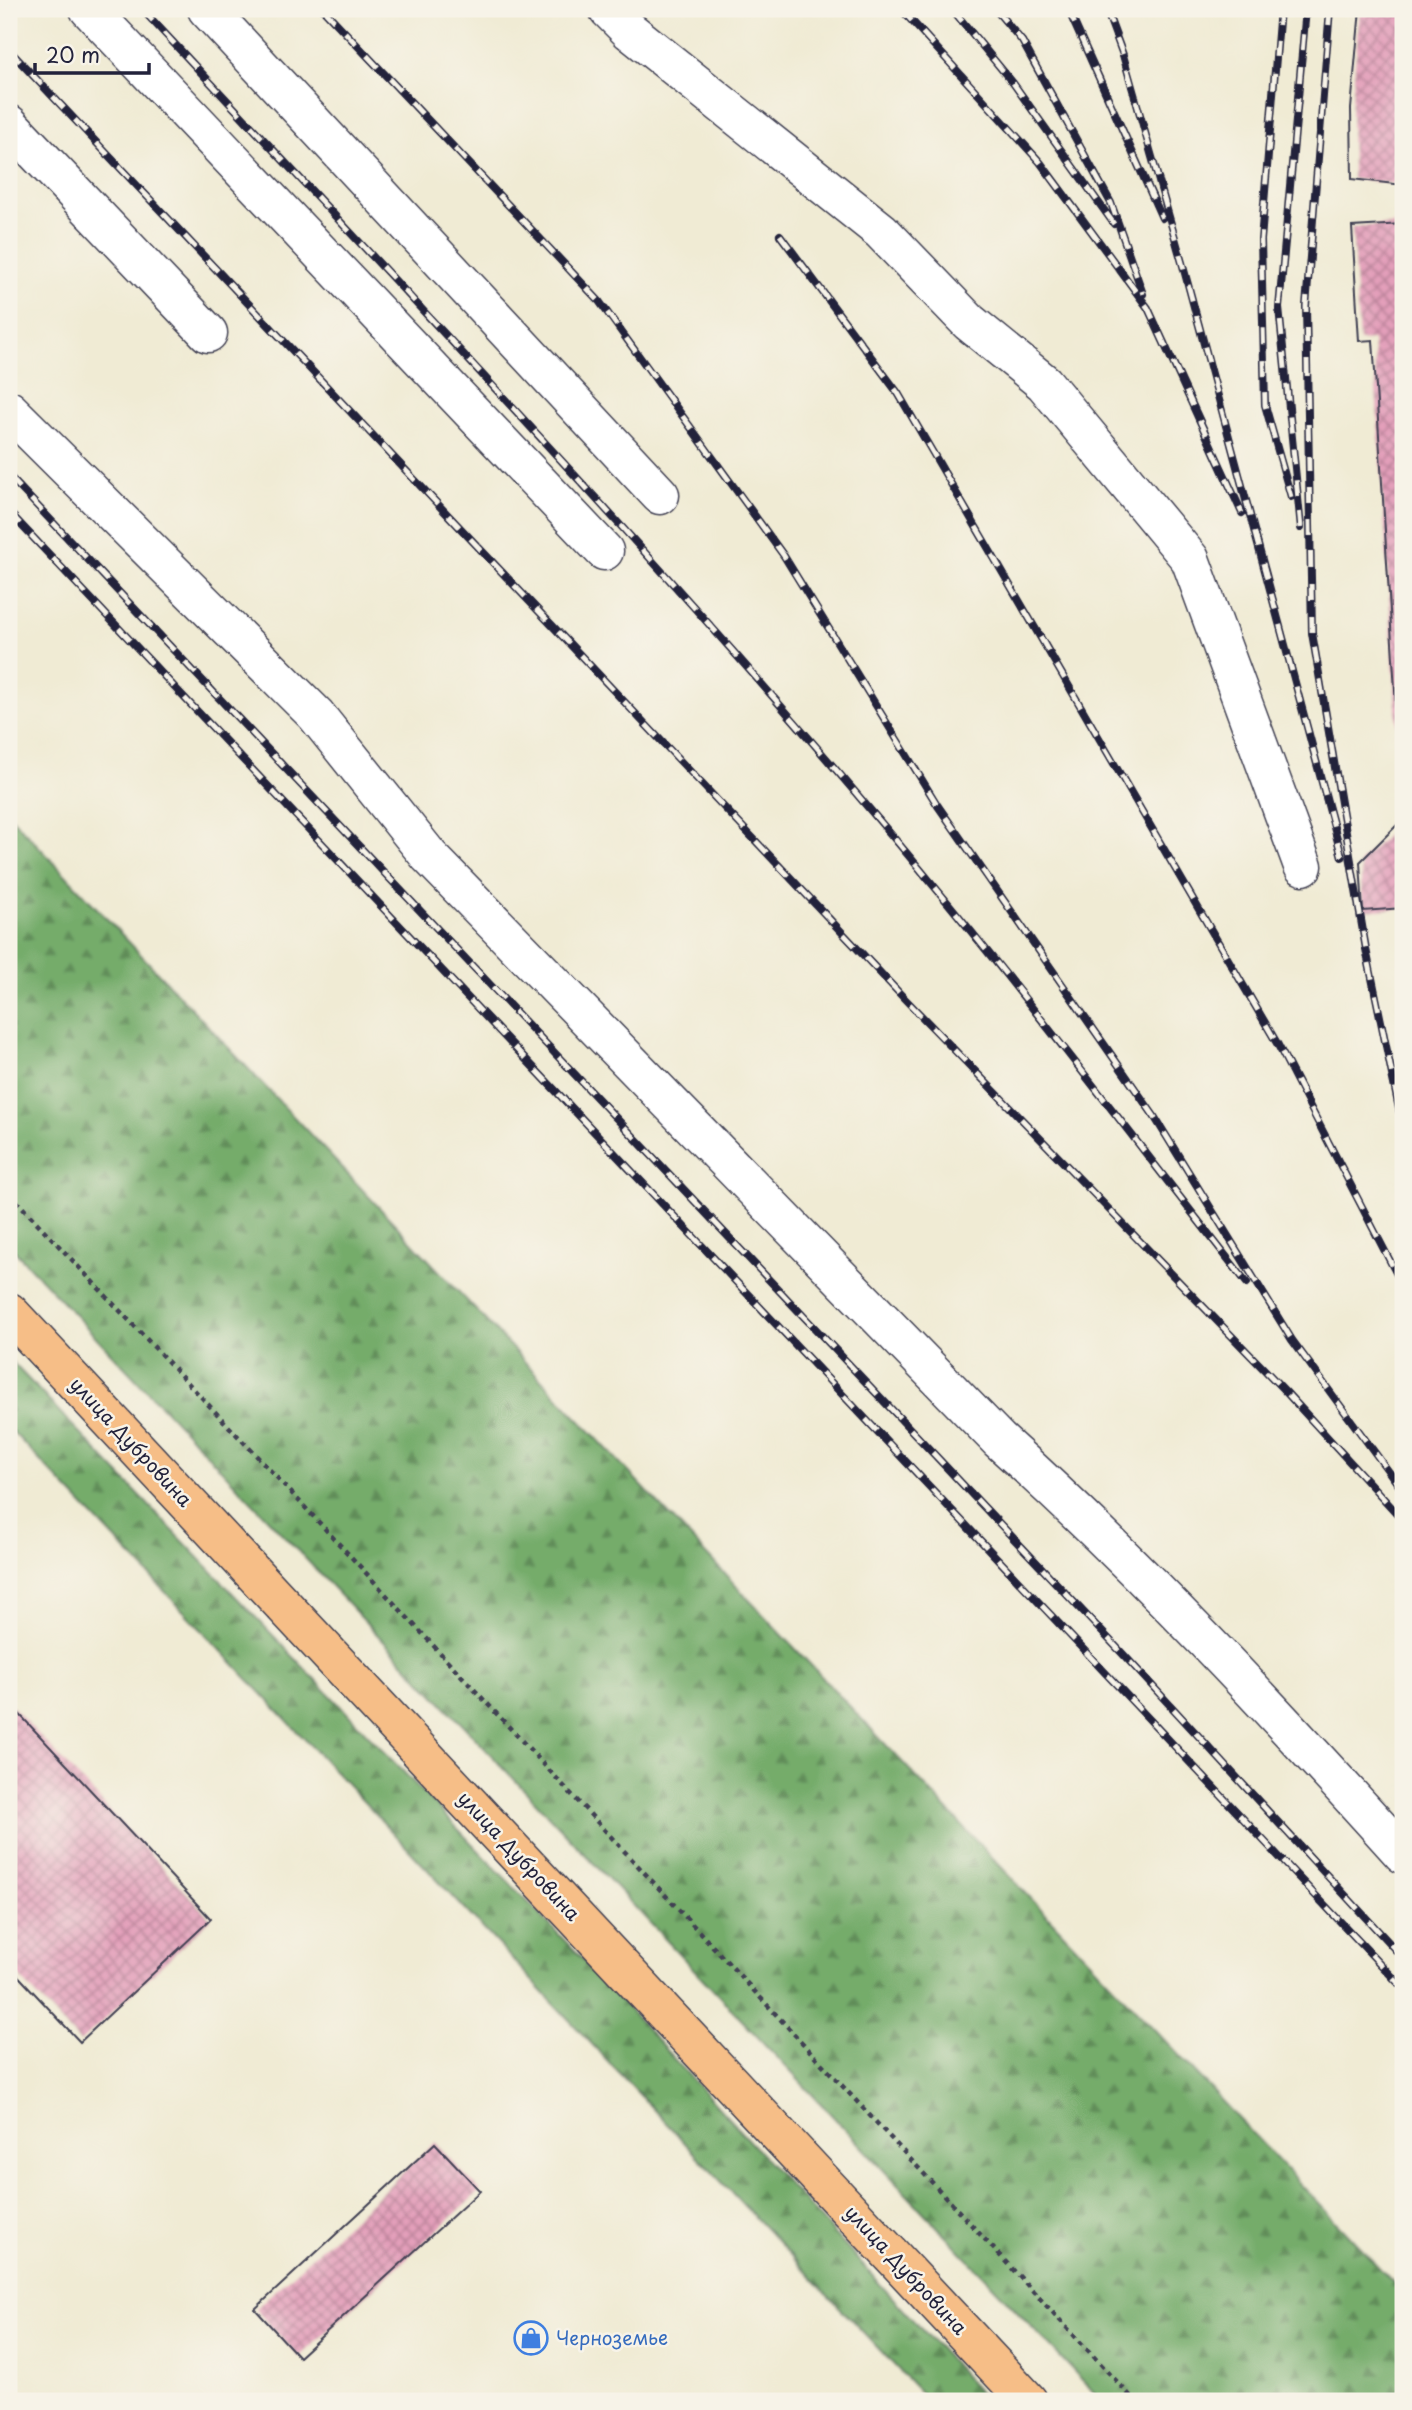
<svg xmlns="http://www.w3.org/2000/svg" width="1412" height="2410" font-family="'Playpen Sans',sans-serif">
	<defs>
		<pattern id="forest-firs" width="22" height="20" patternUnits="userSpaceOnUse" patternTransform="scale(1.75)"><rect width="22" height="20" fill="#75ac6b"/><path d="M5 1l3.5 6h-7zM16 11l3.5 6h-7z" fill="#608c59"/></pattern>
		<pattern id="building-cross-hatch" width="8" height="8" patternUnits="userSpaceOnUse" patternTransform="scale(1.75)"><rect width="8" height="8" fill="#e39fba"/><path d="M0 0l8 8M0 8l8-8" fill="none" stroke="#b88198"/></pattern>
	</defs>
	<rect width="100%" height="100%" fill="#f7f3e8"/>
	<filter id="ink" filterUnits="userSpaceOnUse"><feTurbulence type="fractalNoise" baseFrequency=".0143" numOctaves="2"/><feDisplacementMap in="SourceGraphic" scale="14" xChannelSelector="R" yChannelSelector="G"/><feConvolveMatrix kernelMatrix="1 2 1 2 8 2 1 2 1" color-interpolation-filters="sRGB"/></filter>
	<filter id="wash" filterUnits="userSpaceOnUse"><feTurbulence type="fractalNoise" baseFrequency=".00686" numOctaves="4" result="noise"/><feDisplacementMap in="SourceGraphic" scale="28" xChannelSelector="R" yChannelSelector="G"/><feGaussianBlur stdDeviation="1.57" result="paint"/><feColorMatrix in="noise" values="0 0 0 0 0 0 0 0 0 0 0 0 0 0 0 0 0 1.4 0 .05"/><feComposite in="paint" operator="in"/></filter>
	<g filter="url(#wash)">
		<rect width="100%" height="100%" fill="#f0ebd4"/>
		<!-- forest -->
		<path fill="url(#forest-firs)" stroke="#4c6753" stroke-width="2" d="M9 815 1403 2293V2401H1102L9 1245Z
			M9 1359 588 1965 987 2401H928L217 1646 9 1428Z"/>
		<g id="blocks">
			<!-- building -->
			<path fill="url(#building-cross-hatch)" d="M1360 9H1403L1402 149H1403V185L1352 179 1351 109Z
				M1403 224V786H1401L1373 340 1359 341 1352 227Z
				M1403 819V908L1363 911 1360 862Z
				M9 1703 211 1919 80 2042 9 1966Z
				M435 2143 480 2191 299 2357 255 2309Z"/>
		</g>
	</g>
	<g filter="url(#ink)">
		<use href="#blocks" fill-opacity="0" stroke="#414052" stroke-width="2"/>
		<g fill="none" stroke-linecap="round" stroke-linejoin="round">
			<defs>
				<path id="minor" d="M89 9 604 551
					M207 9 660 495
					M608 9 630 31 881 231 969 322 1044 383 1190 559 1303 866
					M9 124 208 333
					M9 410 316 715 429 856 999 1440C1142 1569 1274 1711 1403 1854"/>
				<path id="major" d="M9 1312 1028 2401"/>
			</defs>
			<!-- minor casing -->
			<use href="#minor" stroke="#414052" stroke-width="41"/>
			<!-- major casing -->
			<use href="#major" stroke="#414052" stroke-width="41"/>
			<!-- path -->
			<path stroke="#414052" stroke-width="4.5" stroke-dasharray="5 5" stroke-linecap="butt" d="M9 1193 301 1503 1135 2401"/>
			<!-- minor -->
			<use href="#minor" stroke="#fff" stroke-width="38"/>
			<!-- major -->
			<use href="#major" stroke="#f6be87" stroke-width="38"/>
			<defs>
				<path id="rail" d="M142 9C415 303 693 593 948 903 1050 1027 1147 1156 1247 1283
					M323 9 599 301 784 556 938 806 1154 1116 1292 1340 1403 1491
					M901 9 1040 162 1148 308 1242 513
					M952 9 1013 83 1114 224
					M995 9 1022 41 1111 203 1143 294
					M1068 9 1162 218
					M1106 9 1123 55 1183 266 1342 857
					M1280 9 1261 240 1265 405 1291 497
					M1330 9 1306 306 1312 633 1366 949 1403 1128
					M9 50 903 997 1285 1391 1403 1520
					M780 235 898 393 1278 1045 1403 1286
					M9 476 1122 1653 1403 1958
					M9 512 1403 1988
					M1301 528 1279 308 1306 9"/>
			</defs>
			<!-- rail casing -->
			<use href="#rail" stroke="#22223b" stroke-width="8"/>
			<!-- rail -->
			<use href="#rail" stroke="#f7f3e8" stroke-width="5" stroke-dasharray="16" stroke-linecap="butt"/>
		</g>
	</g>
	<!-- icons -->
	<defs>
		<symbol id="shop-ring" viewBox="-11 -11 22 22"><circle r="9.5" fill="#f7f3e8" stroke="#3f7fe0" stroke-width="1.5"/><path d="M-5-2.5h2.3a2.7 3.5 0 0 1 5.4 0H5L5.5 6h-11ZM-1.5-2.5h3a1.5 2.3 0 0 0-3 0Z" fill="#3f7fe0"/></symbol>
	</defs>
	<g fill-rule="evenodd">
		<use href="#shop-ring" x="512" y="2319" width="38" height="38"/>
	</g>
	<g text-anchor="middle" stroke-width="5" stroke-linejoin="round" paint-order="stroke">
		<!-- street labels -->
		<g font-size="19" fill="#22223b" stroke="#f7f3e8">
			<text transform="translate(131 1442) rotate(47)" y="7">улица Дубровина</text>
			<text transform="translate(519 1856) rotate(47)" y="7">улица Дубровина</text>
			<text transform="translate(906 2270) rotate(47)" y="7">улица Дубровина</text>
		</g>
		<!-- shop labels -->
		<g font-size="19" fill="#366cbe" stroke="#f7f3e8" text-anchor="start">
			<text x="556" y="2345">Черноземье</text>
		</g>
	</g>
	<!-- margin -->
	<rect width="1412" height="2410" fill="none" stroke="#f7f3e8" stroke-width="35"/>
	<!-- scale -->
	<path d="M35 63v10h114v-10" fill="none" stroke="#22223b" stroke-width="3.5"/>
	<text x="46" y="63" font-size="21" fill="#22223b" stroke="#f7f3e8" stroke-width="5" paint-order="stroke">20 m</text>
</svg>
